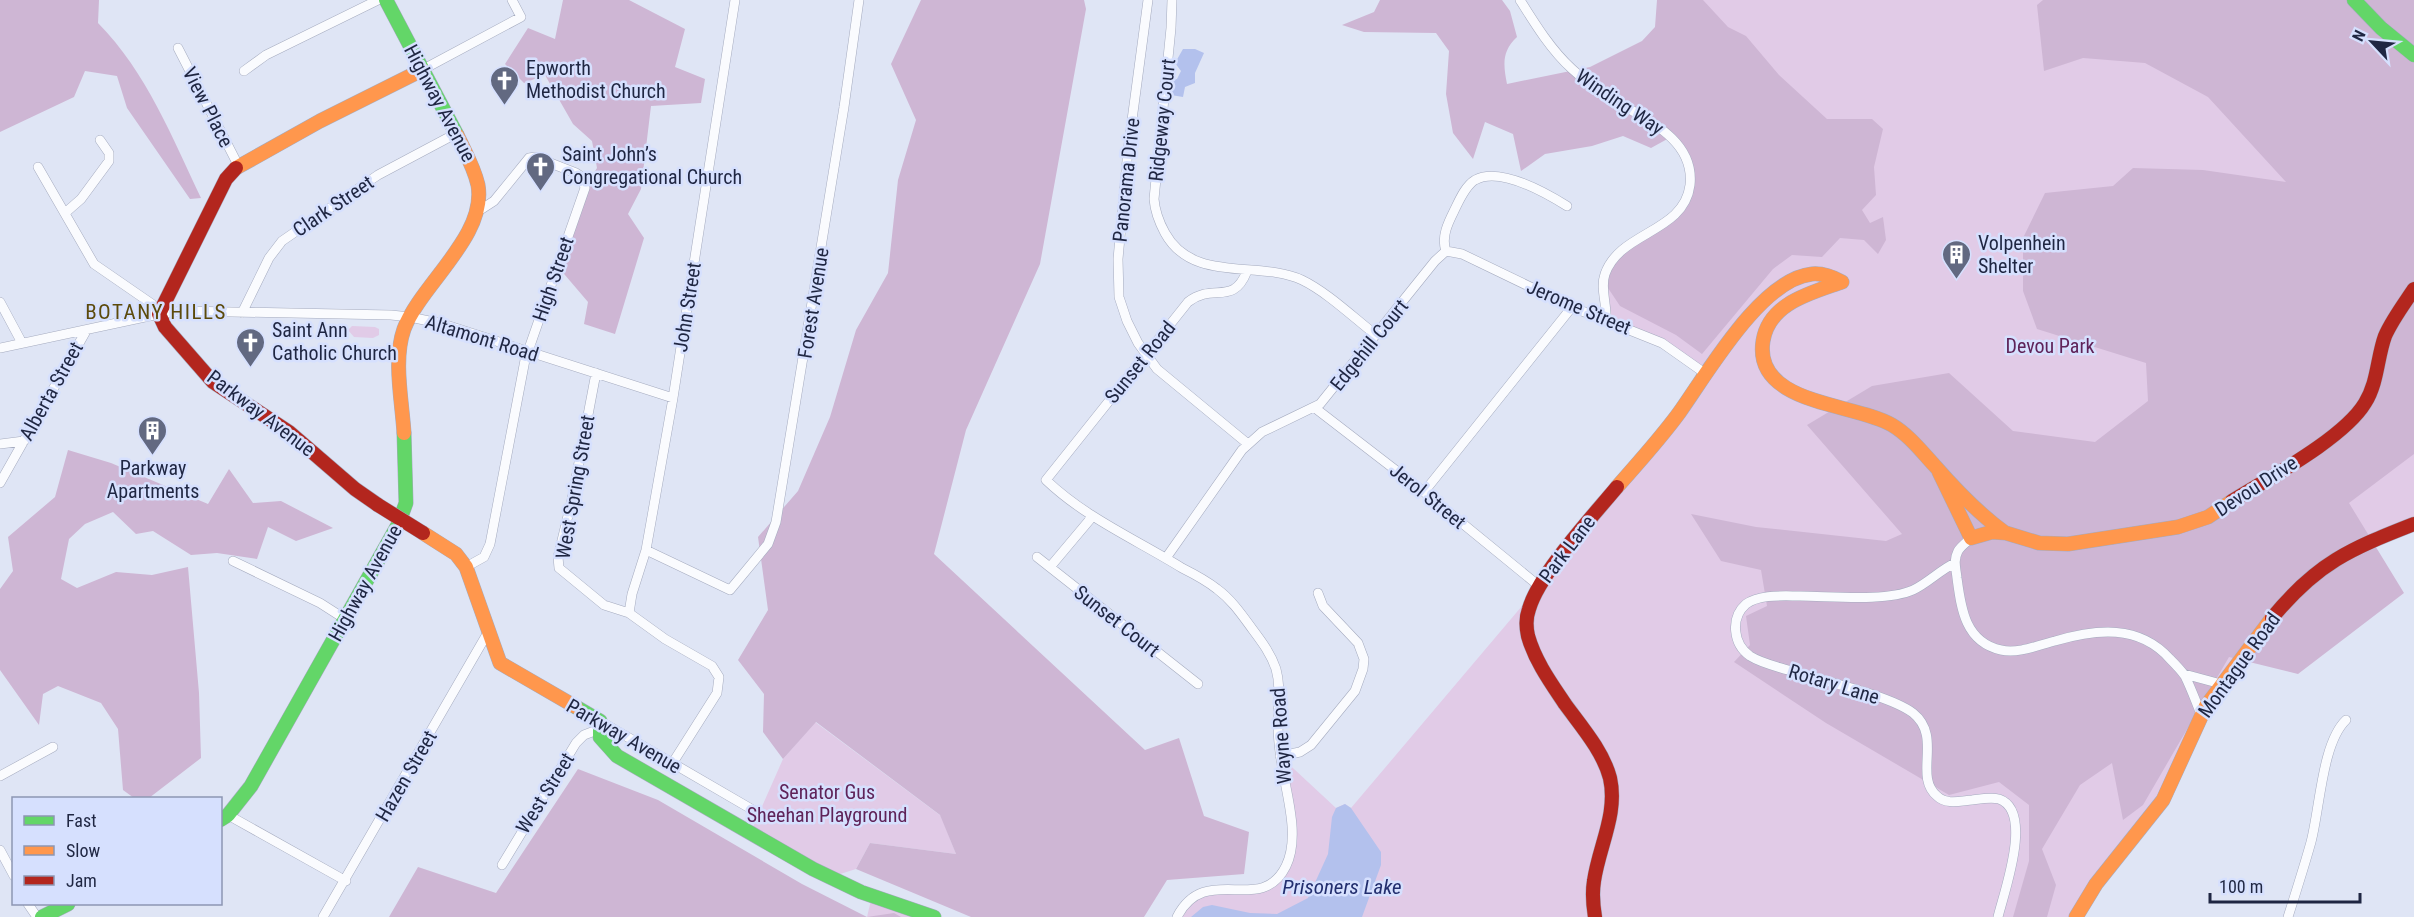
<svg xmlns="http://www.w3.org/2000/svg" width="2414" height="917" font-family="'Roboto Condensed',sans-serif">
	<rect width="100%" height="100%" fill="#dfe5f5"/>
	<!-- green -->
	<path fill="#e1cbe7" d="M1686 0H2414V524L2356 547 2221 684 2170 788 2076 917H1177L1198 894 1240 893 1280 876 1291 843 1280 756 1336 808 1345 804 1351 808 1539 586 1706 374 1676 352 1606 319 1604 289 1652 232 1686 199Z
		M352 326 375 327 379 329V335L373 338 354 337 348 330Z
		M815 722 941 816 956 854 870 843 856 869 837 875 752 829 783 759Z
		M872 896 934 917H867Z"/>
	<!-- forest -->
	<path fill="#ceb6d4" d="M0 0H99L98 23C147 73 172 137 201 198L190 199 127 108 117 76 85 71 74 97 0 132Z
		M563 0H629L685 29 675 67 705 79 701 103 651 106 641 189 628 214 644 238 615 334 584 324 588 302 559 268 585 188 597 168 592 141 573 124 545 75 524 83 505 64 528 28 555 39Z
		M921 0H1084L1086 9 1040 264 966 430 934 554 1145 750 1179 738 1204 816 1249 832 1244 874 1167 880 1144 917H971L856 869 870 843 956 854 940 815 816 722 783 759 763 732 764 694 738 660 768 610 758 537 798 491 830 417 856 330 888 273 898 180 916 120 891 64Z
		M1380 0H1502L1510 11 1517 37C1502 51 1503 64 1507 84L1590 67 1642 41 1655 27 1657 0H1703L1728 27 1746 36 1779 75 1827 119H1872L1883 129 1874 167 1876 195 1862 210 1870 223 1883 217 1886 240 1878 254 1864 240 1840 238 1822 257 1792 255 1773 269 1702 354 1676 335 1620 306 1604 282 1614 258 1681 209 1691 177 1671 137 1651 148 1623 136 1592 146 1545 154 1521 171 1513 134 1485 122 1473 159 1453 133 1446 94 1449 51 1436 33 1364 32 1342 25 1374 12Z
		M2043 0H2414V454L2349 503 2404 593 2298 674 2229 657 2143 805 2123 820 2112 763 2080 785 2042 849 2056 885 2047 917H2013L2029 861V805L1999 782 1949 795 1826 723 1734 662 1750 645 1746 616 1767 606 1761 570 1721 561 1691 514 1756 527 1886 541 1902 534 1807 425 1872 386 1949 373 2013 431 2095 442 2148 401 2146 363 2037 329 2023 291V238L2045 193 2113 186 2133 168 2203 170 2286 182 2208 97 2145 63 2083 58 2044 71 2037 5Z
		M68 450 111 463 208 504 229 469 253 503 281 501 333 528 296 541 268 527 257 559 217 553 191 555 153 531 136 534 113 512 85 524 69 539 61 579 77 588 116 572 152 575 188 567 199 693 201 758 149 798H134L123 790 118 729 101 703 58 686 43 694 39 725 0 670V589L13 571 8 537 55 497Z
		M578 769 658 800 802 884 867 917 894 913 901 917H389L418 867 496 893Z"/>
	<!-- water -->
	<path fill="#b3c1ed" d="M1183 49H1195L1204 53 1195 73V83L1185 87 1183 97 1171 95 1170 80 1177 79 1181 71 1175 63Z
		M1345 804 1351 808 1381 852V865L1362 917H1191L1203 907 1212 905 1250 913 1277 914 1308 898 1328 854 1332 817 1336 808Z"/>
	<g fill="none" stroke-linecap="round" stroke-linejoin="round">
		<defs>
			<path id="street" d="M1148 0 1128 150 1118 259 1119 297 1127 321 1138 343 1157 369 1248 444
				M1172 0 1171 28 1154 199C1155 212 1159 222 1165 233 1193 284 1259 260 1302 280 1327 292 1354 318 1376 335
				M1520 0C1535 24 1551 50 1572 69 1585 81 1598 91 1612 99 1645 119 1695 139 1690 185 1684 233 1620 231 1605 274 1600 288 1607 304 1606 319
				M178 48 238 165
				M422 70 521 17 512 0
				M244 71 266 55 378 0
				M38 167 94 264 152 304 159 314
				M65 213 81 199 109 161V153L100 140
				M1446 251 1462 254 1572 307 1662 343 1706 374
				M1446 251C1441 237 1448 223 1454 211 1459 201 1465 186 1475 180 1500 166 1546 193 1567 206
				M0 302 22 343
				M242 313 269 258 282 241 378 175 457 133
				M0 348 159 314 184 311 391 315 410 317 443 324 673 398
				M596 373 572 499 558 557 559 568 604 605 629 613 665 639 712 666 719 677 717 693 672 764
				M1315 408 1424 492 1539 586
				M0 444 24 441
				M0 483 86 331
				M1424 492 1572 307
				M1971 538C1967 542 1961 546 1958 551 1953 561 1956 568 1957 578 1961 608 1965 642 2001 650 2018 654 2039 645 2055 641 2096 629 2139 624 2170 659 2175 664 2181 670 2185 676 2191 688 2196 702 2201 714
				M646 550 730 590 768 544 776 522 844 107 859 0
				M1037 557 1198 684
				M1166 558 1242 450 1262 432 1320 404 1435 261 1446 251
				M233 561 320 603 345 619
				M1955 563C1940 570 1928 583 1913 590 1886 602 1830 596 1800 596 1783 596 1760 594 1746 604 1730 618 1733 644 1750 656 1761 663 1775 666 1788 670 1819 680 1889 695 1913 713 1943 737 1913 776 1937 796 1946 805 1960 801 1972 800 1980 799 1991 797 1999 799 2034 811 2004 892 1998 917
				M466 567 484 557 490 544 525 360 585 188 582 177 576 173 535 157 529 158 494 201 477 212
				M1050 567 1092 517
				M629 613 632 594 646 550 673 398 735 0
				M2184 674 2221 684
				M600 721 753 810
				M1280 756 1300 752 1311 745 1355 691 1363 669 1364 659 1358 643 1323 606 1318 593
				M0 776 53 747
				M228 815 346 881
				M0 850 14 876
				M502 865 576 743 584 735 597 730
				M28 904 37 917
				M323 917 487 634
				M1177 917C1206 861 1261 917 1286 866 1301 835 1285 791 1281 759 1279 746 1278 735 1278 723 1278 704 1281 687 1276 669 1271 654 1262 642 1253 630 1242 615 1232 600 1217 589 1207 581 1194 574 1182 568 1135 539 1086 518 1046 480L1188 302C1213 282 1233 307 1247 271
				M2288 917C2296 892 2304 867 2311 842 2320 808 2322 743 2346 720"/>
			<path id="fast" d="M386 0 457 135
				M2354 0 2381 28 2414 55
				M576 707 600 721V737L617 756 813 869 861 892 934 917
				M220 820 228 815 251 786 398 525 406 503 404 433
				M42 917 68 904"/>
			<path id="slow" d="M236 168 320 121 422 70
				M1842 282C1811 293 1769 303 1763 341 1753 405 1855 403 1892 425 1909 435 1922 452 1935 466 1956 490 1978 513 2004 532
				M404 433C402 400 393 360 404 329 421 284 487 236 478 185 474 167 465 152 457 135
				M1939 472 1971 538 1992 532 2006 533 2039 543 2068 544 2178 527 2208 517 2232 501
				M1617 487C1638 463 1660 439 1679 413 1707 374 1761 279 1812 274 1823 273 1832 277 1842 282
				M423 533 456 554 466 567 500 663 576 707
				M2076 917 2096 884 2163 800 2206 706 2272 618"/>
			<path id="jam" d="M236 168 226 179 159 314 165 327 213 382 289 432 355 489 378 505
				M2232 501C2269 478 2344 438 2365 403 2378 382 2377 358 2385 336 2392 320 2404 304 2414 289
				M2272 618C2317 563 2350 549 2414 524
				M1595 917C1593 905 1592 893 1594 881 1599 846 1618 814 1610 778 1603 751 1581 726 1565 704 1551 683 1535 661 1528 636 1526 627 1526 617 1529 609 1539 574 1593 516 1617 487"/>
		</defs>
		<!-- street casing -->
		<use href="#street" stroke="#a5abbf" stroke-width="10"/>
		<!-- fast casing -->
		<use href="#fast" stroke="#a5abbf" stroke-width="15"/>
		<!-- slow casing -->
		<use href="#slow" stroke="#a5abbf" stroke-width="15"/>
		<!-- jam casing -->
		<use href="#jam" stroke="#a5abbf" stroke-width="15"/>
		<!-- street -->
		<use href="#street" stroke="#fafbfe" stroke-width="9"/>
		<!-- fast -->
		<use href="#fast" stroke="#63d668" stroke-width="14"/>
		<!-- slow -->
		<use href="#slow" stroke="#ff974d" stroke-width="14"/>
		<!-- jam -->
		<use href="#jam" stroke="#b3261e" stroke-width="14"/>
		<defs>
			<path id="jam-bridge" d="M378 505 423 533"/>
		</defs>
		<!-- jam-bridge casing -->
		<use href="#jam-bridge" stroke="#a5abbf" stroke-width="15" stroke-linecap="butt"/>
		<!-- jam-bridge -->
		<use href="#jam-bridge" stroke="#b3261e" stroke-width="14"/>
	</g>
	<!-- icons -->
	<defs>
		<symbol id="church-pin" viewBox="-11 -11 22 30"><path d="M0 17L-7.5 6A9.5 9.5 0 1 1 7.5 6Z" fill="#626981" stroke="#d6e0fe"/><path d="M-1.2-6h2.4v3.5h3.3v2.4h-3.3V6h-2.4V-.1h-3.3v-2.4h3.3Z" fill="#fff"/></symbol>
		<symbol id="building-pin" viewBox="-11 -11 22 30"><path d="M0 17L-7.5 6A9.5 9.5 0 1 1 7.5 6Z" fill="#626981" stroke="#d6e0fe"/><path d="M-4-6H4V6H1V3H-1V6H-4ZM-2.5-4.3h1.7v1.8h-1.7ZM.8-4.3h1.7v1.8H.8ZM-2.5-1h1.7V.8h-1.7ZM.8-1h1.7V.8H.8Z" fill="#fff"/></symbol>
	</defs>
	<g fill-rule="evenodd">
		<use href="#church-pin" x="488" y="64" width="33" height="45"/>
		<use href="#church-pin" x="524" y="150" width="33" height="45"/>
		<use href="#building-pin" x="1940" y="238" width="33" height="45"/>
		<use href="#church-pin" x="234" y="326" width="33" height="45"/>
		<use href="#building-pin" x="136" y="414" width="33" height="45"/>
	</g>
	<g text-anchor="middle" stroke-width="5" stroke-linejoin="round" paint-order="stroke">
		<!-- poi labels -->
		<g font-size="20" fill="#1f2642" stroke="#d6e0fe" text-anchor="start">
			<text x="526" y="75">Epworth<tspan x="526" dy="23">Methodist Church</tspan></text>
			<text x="562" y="161">Saint John’s<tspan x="562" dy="23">Congregational Church</tspan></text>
			<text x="1978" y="250">Volpenhein<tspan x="1978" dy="23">Shelter</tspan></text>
			<text x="272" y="337">Saint Ann<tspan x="272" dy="23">Catholic Church</tspan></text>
			<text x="153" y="475" text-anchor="middle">Parkway<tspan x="153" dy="23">Apartments</tspan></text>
		</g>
		<!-- street labels -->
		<g font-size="20" fill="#1f2642" stroke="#d6e0fe">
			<text transform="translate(1620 102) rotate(34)" y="7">Winding Way</text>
			<text transform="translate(440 103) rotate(62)" y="7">Highway Avenue</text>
			<text transform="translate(208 107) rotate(63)" y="7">View Place</text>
			<text transform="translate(1162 120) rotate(-84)" y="7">Ridgeway Court</text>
			<text transform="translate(1126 180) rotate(-84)" y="7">Panorama Drive</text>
			<text transform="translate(333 206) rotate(-34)" y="7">Clark Street</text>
			<text transform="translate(553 279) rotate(-71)" y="7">High Street</text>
			<text transform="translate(813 303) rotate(-81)" y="7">Forest Avenue</text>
			<text transform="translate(687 307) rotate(-81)" y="7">John Street</text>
			<text transform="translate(1579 307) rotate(23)" y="7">Jerome Street</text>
			<text transform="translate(482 338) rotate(17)" y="7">Altamont Road</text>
			<text transform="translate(1369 345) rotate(-51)" y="7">Edgehill Court</text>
			<text transform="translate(1140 362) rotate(-51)" y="7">Sunset Road</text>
			<text transform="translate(51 391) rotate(-61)" y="7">Alberta Street</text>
			<text transform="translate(261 413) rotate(37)" y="7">Parkway Avenue</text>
			<text transform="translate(2256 486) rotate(-33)" y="7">Devou Drive</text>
			<text transform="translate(575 487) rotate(-80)" y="7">West Spring Street</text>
			<text transform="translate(1428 496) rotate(39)" y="7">Jerol Street</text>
			<text transform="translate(1567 549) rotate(-53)" y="7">Park Lane</text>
			<text transform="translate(365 583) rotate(-61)" y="7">Highway Avenue</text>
			<text transform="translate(1117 621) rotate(38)" y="7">Sunset Court</text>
			<text transform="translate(2239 665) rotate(-54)" y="7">Montague Road</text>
			<text transform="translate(1834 684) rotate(17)" y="7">Rotary Lane</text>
			<text transform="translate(624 736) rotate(30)" y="7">Parkway Avenue</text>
			<text transform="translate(1281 736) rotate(-94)" y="7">Wayne Road</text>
			<text transform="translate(406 776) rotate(-60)" y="7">Hazen Street</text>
			<text transform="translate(545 793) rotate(-58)" y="7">West Street</text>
		</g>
		<!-- park labels -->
		<g font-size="20" fill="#5f2359" stroke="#d6e0fe">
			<text x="2050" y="353">Devou Park</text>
			<text x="827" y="799">Senator Gus<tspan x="827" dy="23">Sheehan Playground</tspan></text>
		</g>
		<!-- neighbourhood labels -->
		<g font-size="21" letter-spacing="1.5" fill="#5c4a0b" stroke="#d6e0fe">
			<text x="156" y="319">BOTANY HILLS</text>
		</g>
		<!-- water labels -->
		<g font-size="21" font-style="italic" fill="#222e6e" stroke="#d6e0fe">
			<text x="1342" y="894">Prisoners Lake</text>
		</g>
	</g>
	<!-- legend -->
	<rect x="12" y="797" width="210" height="108" fill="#d6e0fe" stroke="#8d96b3" stroke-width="1.5"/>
	<rect x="24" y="816" width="30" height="9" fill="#63d668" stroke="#8d96b3" stroke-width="1.5"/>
	<text x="66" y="827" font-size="18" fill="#1f2642">Fast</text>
	<rect x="24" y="846" width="30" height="9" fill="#ff974d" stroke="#8d96b3" stroke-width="1.5"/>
	<text x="66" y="857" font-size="18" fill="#1f2642">Slow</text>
	<rect x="24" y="876" width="30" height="9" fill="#b3261e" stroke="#8d96b3" stroke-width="1.5"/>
	<text x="66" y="887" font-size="18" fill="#1f2642">Jam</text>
	<!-- north arrow -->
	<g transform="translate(2372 42) rotate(296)" stroke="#d6e0fe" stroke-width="4.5" paint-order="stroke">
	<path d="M0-4.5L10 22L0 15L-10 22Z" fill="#1f2642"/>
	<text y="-9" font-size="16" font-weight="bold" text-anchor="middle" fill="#1f2642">N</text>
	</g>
	<!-- scale -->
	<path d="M2210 893v9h150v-9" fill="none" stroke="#1f2642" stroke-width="3"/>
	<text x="2219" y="893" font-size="18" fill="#1f2642" stroke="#d6e0fe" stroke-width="4.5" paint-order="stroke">100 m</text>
</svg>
